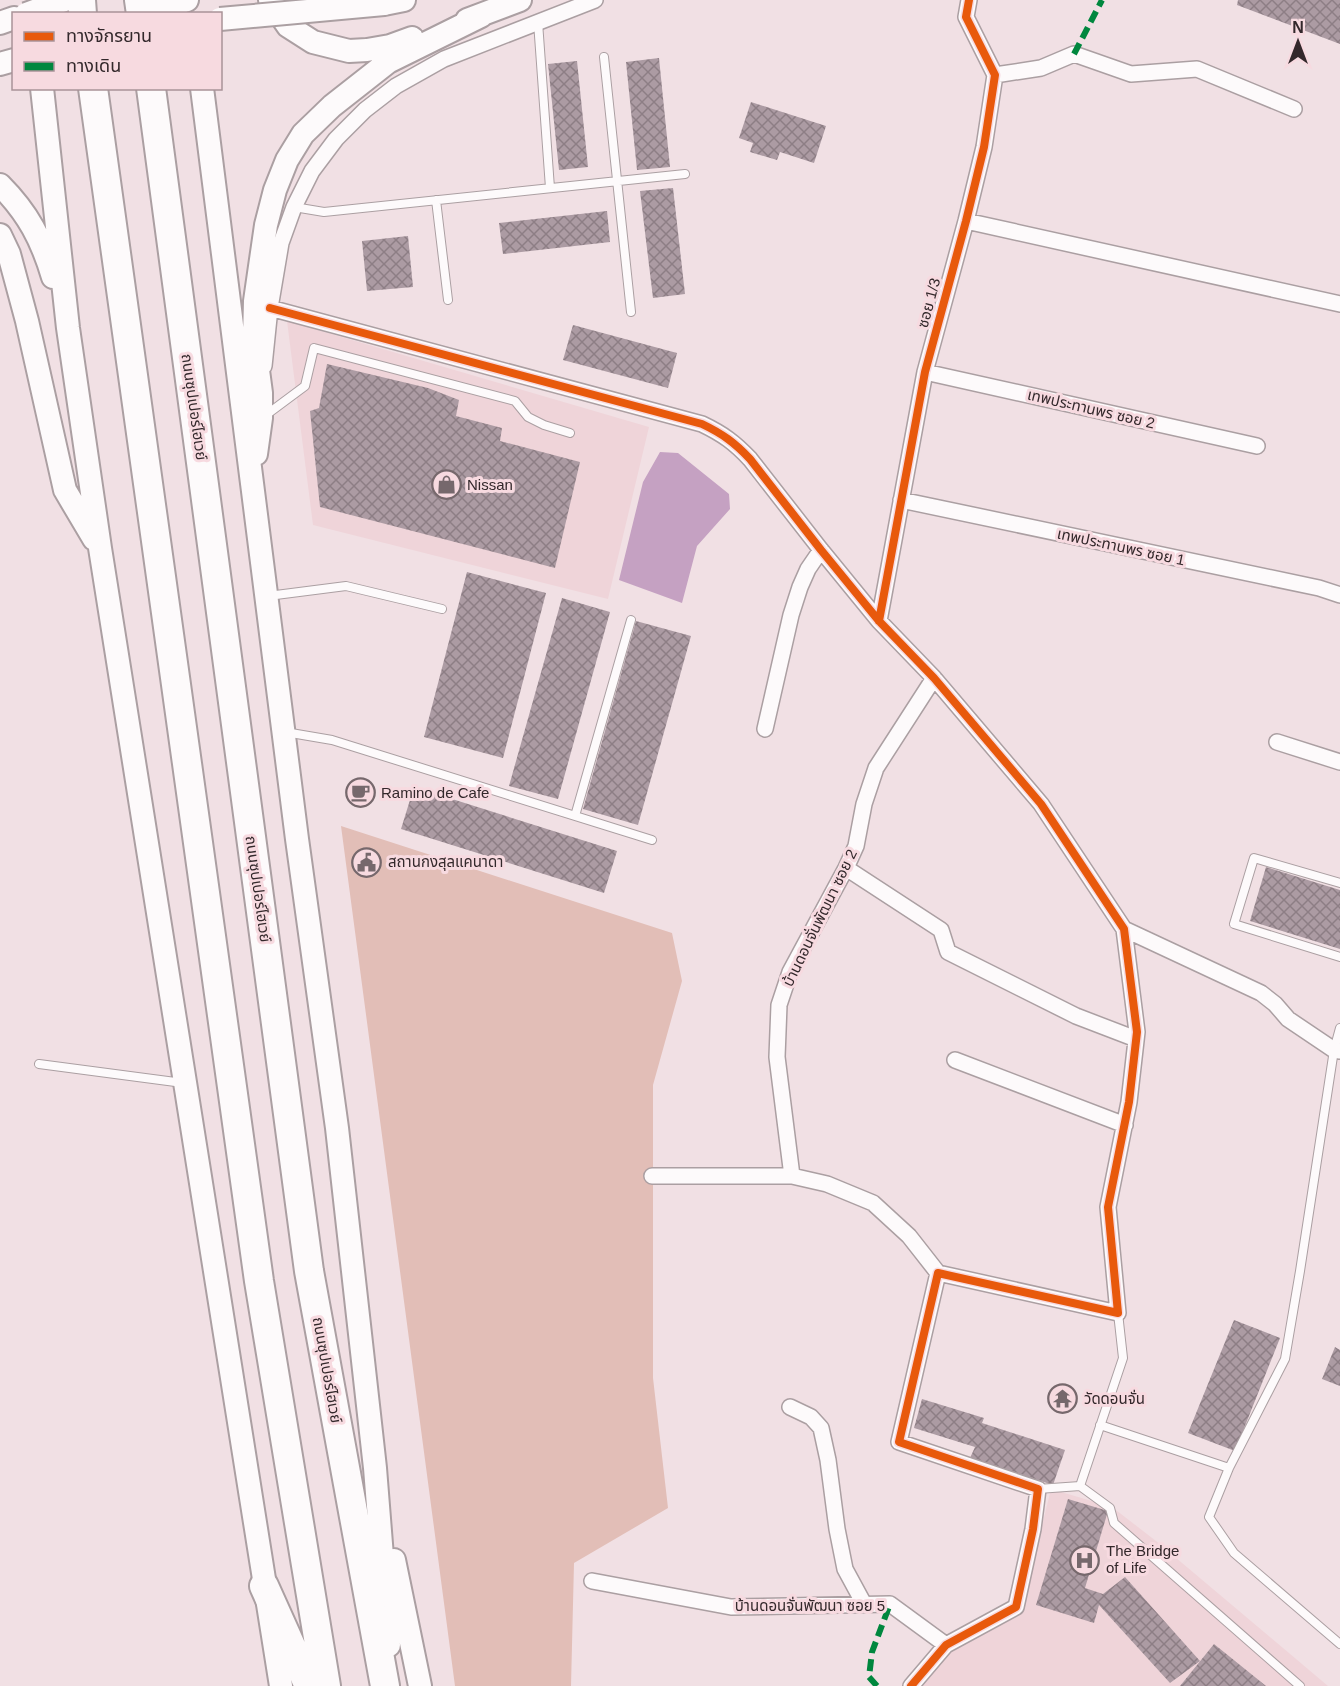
<svg xmlns="http://www.w3.org/2000/svg" width="1340" height="1686" font-family="Arial,'Noto Sans Thai',sans-serif">
	<defs>
		<pattern id="building-cross-hatch" width="8" height="8" patternUnits="userSpaceOnUse" patternTransform="scale(1.5)"><rect width="8" height="8" fill="#ac9ba3"/><path d="M0 0l8 8M0 8l8-8" fill="none" stroke="#8d7e85"/></pattern>
	</defs>
	<rect width="100%" height="100%" fill="#f1e0e4"/>
	<!-- built -->
	<path fill="#efd4d9" d="M287 321 649 427 608 599 313 525Z
		M1051 1489 1112 1507 1156 1541 1328 1686H906L949 1649 1020 1615Z"/>
	<!-- green -->
	<path fill="#e2beb7" d="M341 826 672 933 682 981 653 1085V1378L668 1508 574 1563 571 1686H455Z"/>
	<!-- water -->
	<path fill="#c5a1c2" d="M660 452 678 453 729 494 730 509 697 546 682 603 619 580 643 482Z"/>
	<!-- building -->
	<path fill="url(#building-cross-hatch)" d="M1238 0H1340V44L1237 5Z
		M659 58 670 167 637 170 626 62Z
		M577 61 588 167 559 170 548 64Z
		M751 102 826 126 814 163 780 152 777 160 750 152 753 143 739 138Z
		M673 188 685 294 653 298 640 191Z
		M607 211 610 242 503 254 499 223Z
		M408 236 413 287 367 291 362 241Z
		M573 325 677 353 668 388 563 360Z
		M327 364 428 388 459 400 456 416 502 428 500 441 580 462 555 568 320 507 310 411 319 408Z
		M467 572 546 593 503 758 424 737Z
		M562 598 610 612 558 799 509 786Z
		M636 621 691 636 638 825 583 809Z
		M414 787 617 851 604 893 401 829Z
		M1266 867 1340 890V949L1250 921Z
		M1234 1320 1280 1338 1235 1451 1188 1433Z
		M1335 1347 1340 1350V1386L1322 1379Z
		M922 1399 984 1418 982 1423 1065 1450 1053 1485 970 1458 975 1447 914 1428Z
		M1068 1499 1108 1511 1085 1588 1103 1594 1125 1577 1200 1661 1170 1683 1099 1605 1094 1623 1036 1605Z
		M1214 1644 1266 1686H1180Z"/>
	<g fill="none" stroke-linecap="round" stroke-linejoin="round">
		<defs>
			<path id="lane" d="M538 22 550 188
				M604 57 631 312
				M436 200 448 300
				M294 207 324 212 685 174
				M266 415 305 386 314 348 515 401 528 417 544 425 570 433
				M268 596 346 586 442 609
				M285 732 332 740 652 840
				M575 816 631 620
				M1340 883 1254 858 1234 924 1340 957
				M1340 1028 1334 1050 1300 1271 1285 1359 1229 1468 1209 1517 1234 1553 1340 1644
				M39 1064 183 1083
				M1118 1313 1123 1358 1080 1486 1110 1508 1114 1523 1300 1686
				M1100 1425 1229 1468
				M1038 1489 1080 1486"/>
			<path id="street" d="M995 75 1041 68 1074 54 1131 74 1197 69 1294 109
				M966 221 1340 304
				M270 308 702 424C723 434 735 443 750 459L821 550 879 621 934 678 1041 804 1124 929 1137 1032 1129 1102 1108 1207 1118 1313 938 1273
				M264 366 270 308 281 243 294 207 312 171 336 139 365 110 396 86 444 59 595 0
				M925 372 1257 446
				M901 500 1319 588 1340 595
				M879 621 925 372 966 221 984 147 995 75 966 17 969 0
				M765 729 791 615 800 587 808 569 821 550
				M1277 742 1340 762
				M846 868 941 930 948 952 1076 1016 1136 1039
				M1124 929 1261 993 1275 1004 1288 1019 1334 1050 1340 1051
				M955 1060 1125 1125
				M652 1176H792L827 1184 873 1203 909 1236 938 1273
				M792 1176 777 1057 779 1005 790 972 846 868 856 846 864 804 876 768 934 678
				M790 1407 811 1417 821 1428 828 1460 837 1529 845 1569 864 1604
				M592 1581 731 1607 890 1604 946 1645
				M911 1686 946 1645 1016 1607 1033 1529 1038 1489 899 1442 938 1273"/>
			<path id="secondary" d="M270 0 288 26 313 42 349 51 367 50 390 46 412 38
				M384 4 404 0
				M146 14 187 0
				M467 20 520 0
				M0 23 14 18
				M0 64 14 60
				M42 88 68 328 100 548 281 1686
				M202 88 297 839 337 1128 375 1468 389 1645
				M0 185C28 213 42 240 53 277
				M0 235 9 254 27 321 65 490 94 539
				M256 454 261 418V393L254 340 255 301 266 225 275 190 287 160 303 134 332 106 388 62 481 16
				M394 1560 420 1686"/>
			<path id="highway" d="M81 0 82 14
				M139 0 141 14
				M93 88 259 1281 326 1686
				M151 88 309 1271 385 1686
				M264 1586 309 1686"/>
		</defs>
		<!-- lane casing -->
		<use href="#lane" stroke="#ab9fa2" stroke-width="10"/>
		<!-- street casing -->
		<use href="#street" stroke="#ab9fa2" stroke-width="18"/>
		<!-- secondary casing -->
		<use href="#secondary" stroke="#ab9fa2" stroke-width="26"/>
		<!-- highway casing -->
		<use href="#highway" stroke="#ab9fa2" stroke-width="32"/>
		<!-- lane -->
		<use href="#lane" stroke="#fdfafb" stroke-width="8"/>
		<!-- street -->
		<use href="#street" stroke="#fdfafb" stroke-width="15"/>
		<!-- secondary -->
		<use href="#secondary" stroke="#fdfafb" stroke-width="22"/>
		<!-- highway -->
		<use href="#highway" stroke="#fdfafb" stroke-width="28"/>
		<defs>
			<path id="secondary-bridge" d="M26 14 65 0
				M220 19 384 4"/>
		</defs>
		<!-- secondary-bridge casing -->
		<use href="#secondary-bridge" stroke="#ab9fa2" stroke-width="26" stroke-linecap="butt"/>
		<!-- secondary-bridge -->
		<use href="#secondary-bridge" stroke="#fdfafb" stroke-width="22"/>
		<!-- quiet -->
		<path stroke="#00873e" stroke-width="6" stroke-dasharray="12 6" stroke-linecap="butt" d="M1074 54 1102 0
			M877 1686 869 1677 872 1652 890 1604"/>
		<defs>
			<path id="cycleway" d="M270 308 702 424C723 434 735 443 750 459L821 550 879 621 934 678 1041 804 1124 929 1137 1032 1129 1102 1108 1207 1118 1313 938 1273 899 1442 1038 1489 1033 1529 1016 1607 946 1645 911 1686
				M879 621 925 372 966 221 984 147 995 75 966 17 969 0"/>
		</defs>
		<!-- cycleway casing -->
		<use href="#cycleway" stroke="#f7dae0" stroke-width="11"/>
		<!-- cycleway -->
		<use href="#cycleway" stroke="#e8590c" stroke-width="8"/>
	</g>
	<!-- icons -->
	<defs>
		<symbol id="shop-ring" viewBox="-11 -11 22 22"><circle r="9.5" fill="#f7dae0" stroke="#76686c" stroke-width="1.5"/><path d="M-5-2.5h2.3a2.7 3.5 0 0 1 5.4 0H5L5.5 6h-11ZM-1.5-2.5h3a1.5 2.3 0 0 0-3 0Z" fill="#76686c"/></symbol>
		<symbol id="cafe-ring" viewBox="-11 -11 22 22"><circle r="9.5" fill="#f7dae0" stroke="#76686c" stroke-width="1.5"/><path d="M-5.5-4.5H6V0H3Q3 3.5 0 3.5H-2.5Q-5.5 3.5-5.5 0ZM3-3.2v2h1.7v-2ZM-6 4.5H4V6H-6Z" fill="#76686c"/></symbol>
		<symbol id="civic-ring" viewBox="-11 -11 22 22"><circle r="9.5" fill="#f7dae0" stroke="#76686c" stroke-width="1.5"/><path d="M-.6-6.5H3V-4.5H.6V-3L4-1V1h2V6H-6V1h2V-1L-.6-3ZM-1.2 2.5V6h2.4V2.5Z" fill="#76686c"/></symbol>
		<symbol id="temple-ring" viewBox="-11 -11 22 22"><circle r="9.5" fill="#f7dae0" stroke="#76686c" stroke-width="1.5"/><path d="M0-6L5-2H3V0L6.5 2.5H4V6H1.5V3h-3V6H-4V2.5H-6.5L-3 0V-2H-5Z" fill="#76686c"/></symbol>
		<symbol id="hospital-ring" viewBox="-11 -11 22 22"><circle r="9.5" fill="#f7dae0" stroke="#76686c" stroke-width="1.5"/><path d="M-5-5h3v3.5h4V-5h3V5h-3V1.5h-4V5h-3Z" fill="#76686c"/></symbol>
	</defs>
	<g fill-rule="evenodd">
		<use href="#shop-ring" x="430" y="468" width="33" height="33"/>
		<use href="#cafe-ring" x="344" y="776" width="33" height="33"/>
		<use href="#civic-ring" x="350" y="846" width="33" height="33"/>
		<use href="#temple-ring" x="1046" y="1382" width="33" height="33"/>
		<use href="#hospital-ring" x="1068" y="1544" width="33" height="33"/>
	</g>
	<g text-anchor="middle" stroke-width="6" stroke-linejoin="round" paint-order="stroke">
		<!-- street labels -->
		<g font-size="15" fill="#33282b" stroke="#f7dae0">
			<text transform="translate(929 303) rotate(-75)" y="5">ซอย 1/3</text>
			<text transform="translate(194 407) rotate(82)" y="5">ถนนซุปเปอร์ไฮเวย์</text>
			<text transform="translate(1091 409) rotate(13)" y="5">เทพประทานพร ซอย 2</text>
			<text transform="translate(1121 547) rotate(12)" y="5">เทพประทานพร ซอย 1</text>
			<text transform="translate(258 889) rotate(82)" y="5">ถนนซุปเปอร์ไฮเวย์</text>
			<text transform="translate(820 918) rotate(-64)" y="5">บ้านดอนจั่นพัฒนา ซอย 2</text>
			<text transform="translate(327 1370) rotate(80)" y="5">ถนนซุปเปอร์ไฮเวย์</text>
			<text x="810" y="1611">บ้านดอนจั่นพัฒนา ซอย 5</text>
		</g>
		<!-- poi labels -->
		<g font-size="15" fill="#33282b" stroke="#f7dae0" text-anchor="start">
			<text x="467" y="490">Nissan</text>
			<text x="381" y="798">Ramino de Cafe</text>
			<text x="388" y="867">สถานกงสุลแคนาดา</text>
			<text x="1084" y="1404">วัดดอนจั่น</text>
			<text x="1106" y="1556">The Bridge<tspan x="1106" dy="17">of Life</tspan></text>
		</g>
	</g>
	<!-- legend -->
	<rect x="12" y="12" width="210" height="78" fill="#f7dae0" stroke="#a99398" stroke-width="1.5"/>
	<rect x="24" y="32" width="30" height="9" fill="#e8590c" stroke="#a99398" stroke-width="1.5"/>
	<text x="66" y="42" font-size="18" fill="#33282b">ทางจักรยาน</text>
	<rect x="24" y="62" width="30" height="9" fill="#00873e" stroke="#a99398" stroke-width="1.5"/>
	<text x="66" y="72" font-size="18" fill="#33282b">ทางเดิน</text>
	<!-- north arrow -->
	<g transform="translate(1298 42)" stroke="#f7dae0" stroke-width="4.5" paint-order="stroke">
	<path d="M0-4.5L10 22L0 15L-10 22Z" fill="#33282b"/>
	<text y="-9" font-size="16" font-weight="bold" text-anchor="middle" fill="#33282b">N</text>
	</g>
</svg>
